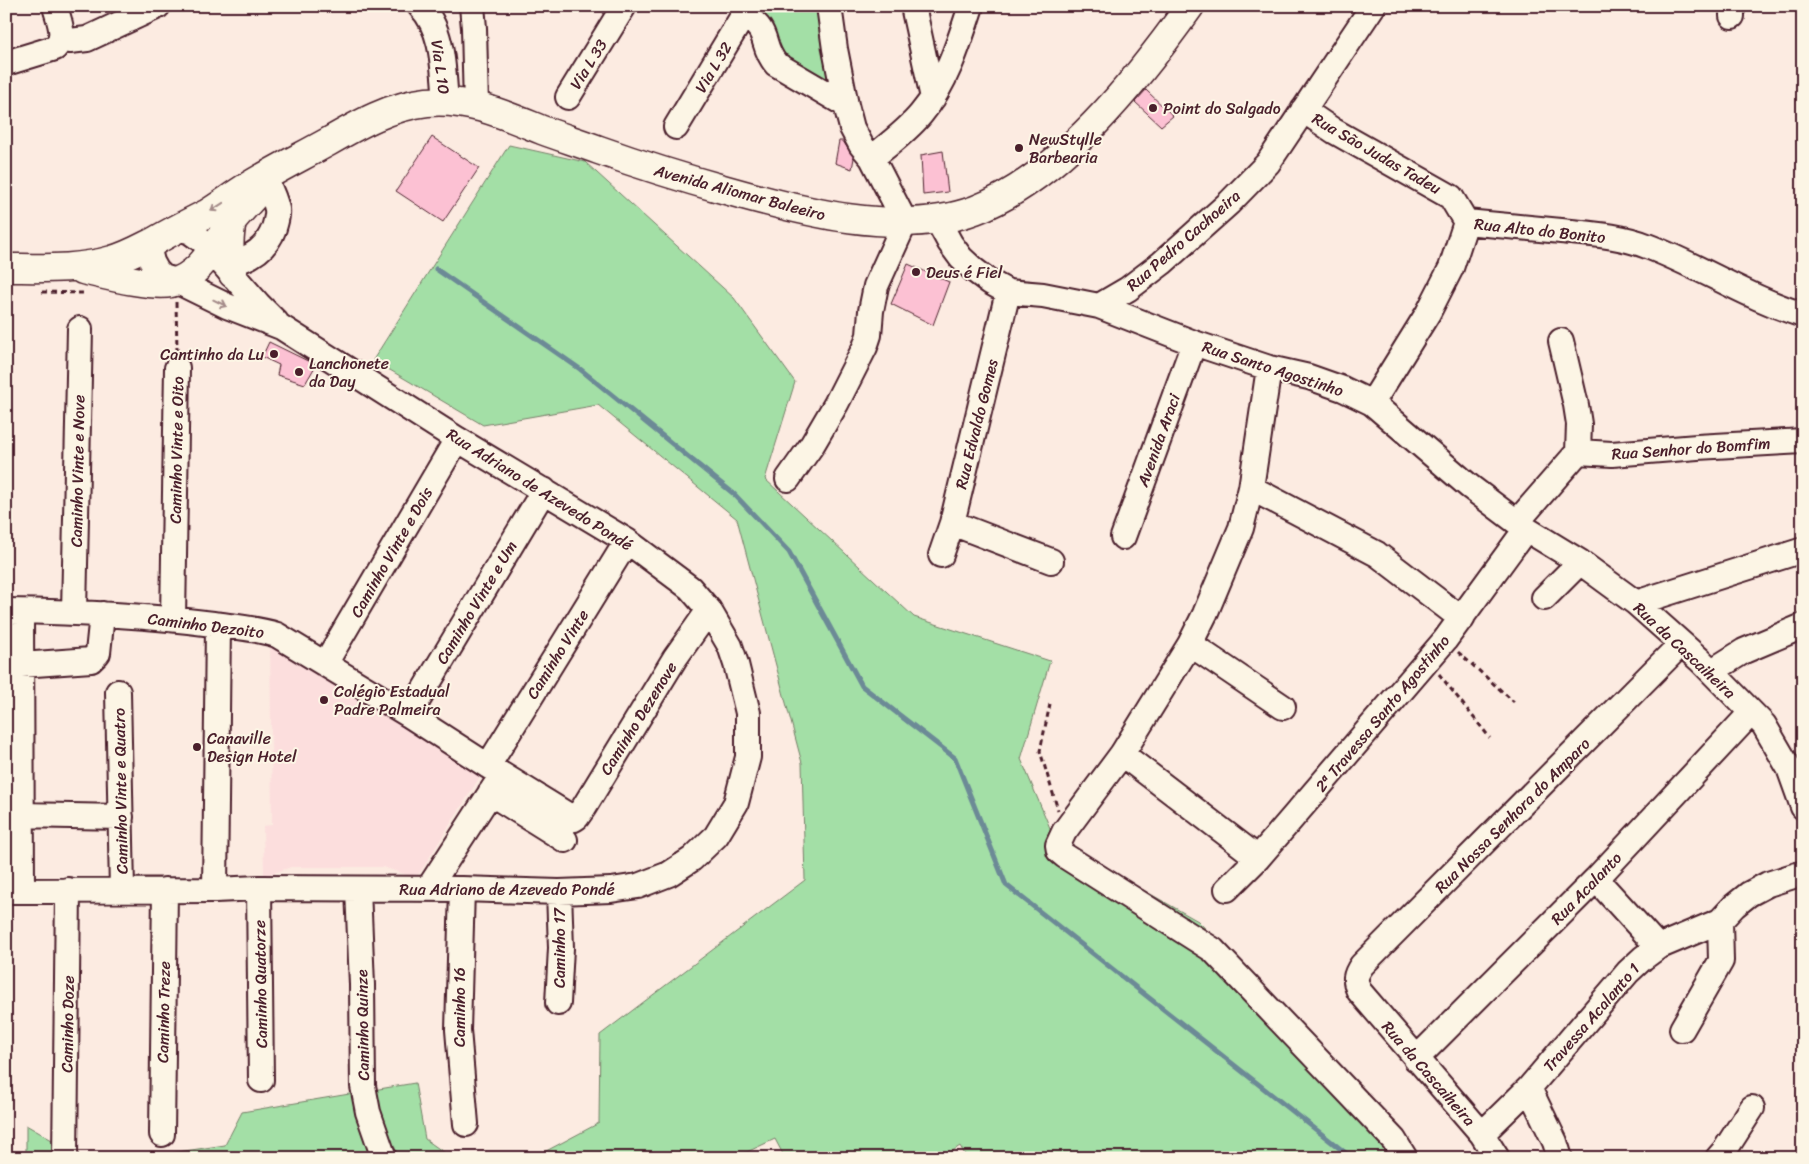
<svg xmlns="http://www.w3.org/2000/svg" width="1809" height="1164" font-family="Sriracha,sans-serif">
	<rect width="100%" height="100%" fill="#fcebe1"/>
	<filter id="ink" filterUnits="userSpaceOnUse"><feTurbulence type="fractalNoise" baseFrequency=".02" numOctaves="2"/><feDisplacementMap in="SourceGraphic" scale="10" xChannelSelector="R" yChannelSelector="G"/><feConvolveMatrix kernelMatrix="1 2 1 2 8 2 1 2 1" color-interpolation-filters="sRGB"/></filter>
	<g filter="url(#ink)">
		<!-- built -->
		<path fill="#fcdedd" d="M270 634 486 767 419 874 410 876 383 867H291L271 874H264L263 826 272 825Z"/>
		<!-- green -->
		<path fill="#a3dfa6" stroke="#767f68" d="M758 6H823L834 88 775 55 754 12Z
			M509 145 585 162 734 298 795 382 765 479 914 617 1050 661 1021 759 1055 840 1198 921 1394 1127 1415 1158H967L960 1146 942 1158H785L775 1139 734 1158H533L599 1123 600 1035 805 880 802 763 737 519 598 405 483 425 373 360Z
			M415 1083 425 1139 452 1158H137L225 1145 242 1112Z
			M26 1125 83 1158H26Z"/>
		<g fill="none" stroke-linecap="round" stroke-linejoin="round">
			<!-- stream -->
			<path stroke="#6c8a96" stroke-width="5" d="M436 269 580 369 734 494 789 552 862 686 955 758 1006 885 1352 1158"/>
		</g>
		<!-- building -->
		<path fill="#fcc1d3" stroke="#4a1f2b" d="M1146 90 1173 116 1161 126 1135 102Z
			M432 137 479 168 443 222 396 191Z
			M839 141H843L854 158 852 169 835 163Z
			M943 151 948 192 923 195 921 155Z
			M908 264 949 282 933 325 891 304Z
			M269 342 316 365 305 384 277 375 279 365 262 357Z"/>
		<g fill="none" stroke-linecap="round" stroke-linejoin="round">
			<defs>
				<path id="minor" d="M420 6C444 30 443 70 446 102
					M472 6 474 28 476 106
					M913 6 933 98
					M743 15C772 31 759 44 776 64L846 105
					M1732 16V6
					M62 38 70 41 87 39 158 6
					M6 63 55 48C67 36 59 22 55 6
					M568 97 624 6
					M1303 110 1334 131 1451 197 1466 222
					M676 127 749 6
					M872 158C889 144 907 131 921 114 946 84 959 43 971 6
					M937 219 950 243 961 258 974 270 990 282 1008 292 1043 295 1099 306 1128 289 1162 263 1229 203 1268 163 1373 6
					M1466 222C1498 225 1529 228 1561 231 1589 234 1619 235 1647 246 1700 266 1748 298 1803 315
					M177 229 189 231 203 241 258 304 276 322
					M231 263C252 258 267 248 274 228 276 221 278 216 277 209 275 200 271 191 267 183
					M1099 306 1194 343 1269 368 1309 377 1343 389 1372 403 1469 486 1526 529 1580 562 1636 603 1700 660 1764 725 1789 768 1803 807
					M1269 368 1251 488 1241 528 1205 614 1190 644 1122 754 1064 832 1058 845 1059 851 1065 856 1213 950 1394 1140 1405 1158
					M1372 403 1428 313 1451 268 1466 222
					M1578 452 1612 454 1697 447 1803 441
					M788 479 812 445 836 404 865 347 869 335 871 311 876 286 905 222 872 158 861 145 852 128 846 105 835 49 829 6
					M1251 488 1377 554 1462 619
					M1517 522 1578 452 1579 424 1576 405 1561 341
					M952 523 1051 561
					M1123 537 1194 343
					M941 555 952 523 1008 292
					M1544 598 1580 562
					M1636 603 1803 550
					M6 611C75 612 144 615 213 624 235 627 256 628 277 635L409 715 488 766 574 819 577 817 584 807 675 658 709 610
					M21 612 22 891
					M74 612 80 329
					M173 619 177 368
					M1190 644 1283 707
					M325 664 457 439
					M21 665 91 660 98 653 102 614
					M1712 671 1744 651 1803 626
					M118 692 122 890
					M409 715 544 490
					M1122 754 1258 858
					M488 766 627 541
					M490 793 565 840
					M21 815 121 817
					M1596 879 1658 947
					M259 888 261 1080
					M358 889 362 985 363 1086 368 1112 384 1158
					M428 889 502 775
					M462 889 458 1030 466 1124
					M1227 889 1258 858 1445 640 1526 529
					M215 890 218 625
					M6 891 215 890 259 888 462 889 559 892 611 890 638 886 669 874 692 859 716 836 736 803 748 757V713L736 664 730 646 709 610 690 588 627 541 457 439 281 327 227 306 176 281 163 277 157 271 152 262 150 254 152 242
					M558 1003 561 948 559 892
					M1682 1029 1721 961 1720 921
					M1416 1059 1596 879 1751 713
					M1529 1088 1555 1142 1560 1158
					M162 1134 165 890
					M1482 1134 1529 1088 1628 972 1643 958 1658 947 1720 921 1734 906 1749 894 1768 884 1803 873
					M65 1158 68 890
					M1497 1158 1482 1134 1359 991C1354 980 1355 975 1362 965L1681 644
					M1718 1158 1725 1150 1752 1108"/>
				<path id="major" d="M232 221C228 242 229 253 233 274
					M6 268C42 268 78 270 112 260 127 256 141 248 155 241 172 231 190 222 208 213 221 205 234 195 247 187 273 171 301 157 328 142 359 124 391 106 427 102 468 98 505 115 542 130 561 137 580 143 599 150 641 165 683 178 726 190 800 211 900 238 975 210 1060 178 1138 79 1190 6
					M83 270C105 275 150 287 171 283 201 277 215 243 232 221 240 211 249 202 258 192"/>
			</defs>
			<!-- minor casing -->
			<use href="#minor" stroke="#4a1f2b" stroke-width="28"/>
			<!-- major casing -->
			<use href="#major" stroke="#4a1f2b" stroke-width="31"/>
			<!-- path -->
			<path stroke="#4a1f2b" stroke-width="3" stroke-dasharray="5 4" stroke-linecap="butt" d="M42 292 83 293
				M176 302 177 351
				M1458 652 1514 702
				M1439 674 1490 738
				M1050 704 1040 751 1058 810"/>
			<!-- minor -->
			<use href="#minor" stroke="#fcf5e5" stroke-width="24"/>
			<!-- major -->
			<use href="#major" stroke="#fcf5e5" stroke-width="28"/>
		</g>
		<!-- one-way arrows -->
		<defs><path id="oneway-shaft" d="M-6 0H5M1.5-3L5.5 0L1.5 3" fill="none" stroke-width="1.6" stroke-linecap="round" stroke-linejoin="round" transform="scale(1.25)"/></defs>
		<g stroke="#a38a88">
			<use href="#oneway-shaft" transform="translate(217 207) rotate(147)"/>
			<use href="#oneway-shaft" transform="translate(220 303) rotate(26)"/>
		</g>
	</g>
	<!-- markers -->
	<g fill="#4a1f2b" stroke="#fcf5e5" stroke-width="2">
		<circle cx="1153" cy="108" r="5"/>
		<circle cx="1019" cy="148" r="5"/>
		<circle cx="916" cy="272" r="5"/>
		<circle cx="274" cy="354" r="5"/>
		<circle cx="299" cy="372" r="5"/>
		<circle cx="324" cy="700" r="5"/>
		<circle cx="197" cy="747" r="5"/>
	</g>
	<g text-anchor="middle" stroke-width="4" stroke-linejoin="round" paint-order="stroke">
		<!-- street labels -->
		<g font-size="16" fill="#4a1f2b" stroke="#fcf5e5">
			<text transform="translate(588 64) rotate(-58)" y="6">Via L 33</text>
			<text transform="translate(441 67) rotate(82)" y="6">Via L 10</text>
			<text transform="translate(713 67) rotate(-59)" y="6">Via L 32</text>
			<text transform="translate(1377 153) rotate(30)" y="6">Rua São Judas Tadeu</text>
			<text transform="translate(740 192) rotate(15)" y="6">Avenida Aliomar Baleeiro</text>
			<text transform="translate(1540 230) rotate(6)" y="6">Rua Alto do Bonito</text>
			<text transform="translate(1183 240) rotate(-41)" y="6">Rua Pedro Cachoeira</text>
			<text transform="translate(1273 368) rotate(18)" y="6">Rua Santo Agostinho</text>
			<text transform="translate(976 424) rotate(-76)" y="6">Rua Edvaldo Gomes</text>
			<text transform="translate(1158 440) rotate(-70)" y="6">Avenida Araci</text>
			<text transform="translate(1691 448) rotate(-4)" y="6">Rua Senhor do Bomfim</text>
			<text transform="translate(176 450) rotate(-89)" y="6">Caminho Vinte e Oito</text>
			<text transform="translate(77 471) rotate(-89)" y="6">Caminho Vinte e Nove</text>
			<text transform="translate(540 489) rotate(32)" y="6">Rua Adriano de Azevedo Pondé</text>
			<text transform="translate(391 552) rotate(-60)" y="6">Caminho Vinte e Dois</text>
			<text transform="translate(476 602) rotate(-59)" y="6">Caminho Vinte e Um</text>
			<text transform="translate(206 625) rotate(7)" y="6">Caminho Dezoito</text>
			<text transform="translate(1685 650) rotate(43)" y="6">Rua da Cascaiheira</text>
			<text transform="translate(557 654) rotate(-58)" y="6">Caminho Vinte</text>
			<text transform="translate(1382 713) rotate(-50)" y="6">2ª Travessa Santo Agostinho</text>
			<text transform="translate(638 718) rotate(-58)" y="6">Caminho Dezenove</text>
			<text transform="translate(120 791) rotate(-91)" y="6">Caminho Vinte e Quatro</text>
			<text transform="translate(1512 815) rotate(-45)" y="6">Rua Nossa Senhora do Amparo</text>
			<text transform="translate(1586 888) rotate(-46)" y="6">Rua Acalanto</text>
			<text x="507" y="895">Rua Adriano de Azevedo Pondé</text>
			<text transform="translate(559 948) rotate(-90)" y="6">Caminho 17</text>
			<text transform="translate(260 984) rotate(-91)" y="6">Caminho Quatorze</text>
			<text transform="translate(459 1007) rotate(-90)" y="6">Caminho 16</text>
			<text transform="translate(163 1012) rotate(-89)" y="6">Caminho Treze</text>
			<text transform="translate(1591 1017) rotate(-49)" y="6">Travessa Acalanto 1</text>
			<text transform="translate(67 1024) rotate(-89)" y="6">Caminho Doze</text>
			<text transform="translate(362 1025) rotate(-91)" y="6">Caminho Quinze</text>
			<text transform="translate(1429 1073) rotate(49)" y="6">Rua da Cascaiheira</text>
		</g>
		<!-- poi labels -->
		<g font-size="16" fill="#4a1f2b" stroke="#fcf5e5" text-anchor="start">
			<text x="1163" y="114">Point do Salgado</text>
			<text x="1029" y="145">NewStylle<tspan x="1029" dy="18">Barbearia</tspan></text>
			<text x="926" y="278">Deus é Fiel</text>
			<text x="264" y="360" text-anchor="end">Cantinho da Lu</text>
			<text x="309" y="369">Lanchonete<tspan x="309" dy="18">da Day</tspan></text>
			<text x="334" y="697">Colégio Estadual<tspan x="334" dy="18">Padre Palmeira</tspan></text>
			<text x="207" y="744">Canaville<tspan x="207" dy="18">Design Hotel</tspan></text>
		</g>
	</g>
	<!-- margin -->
	<rect width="1809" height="1164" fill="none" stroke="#fcf5e5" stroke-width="25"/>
	<rect x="12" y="12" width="1784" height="1139" fill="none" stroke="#4a1f2b" stroke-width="2" filter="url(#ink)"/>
</svg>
